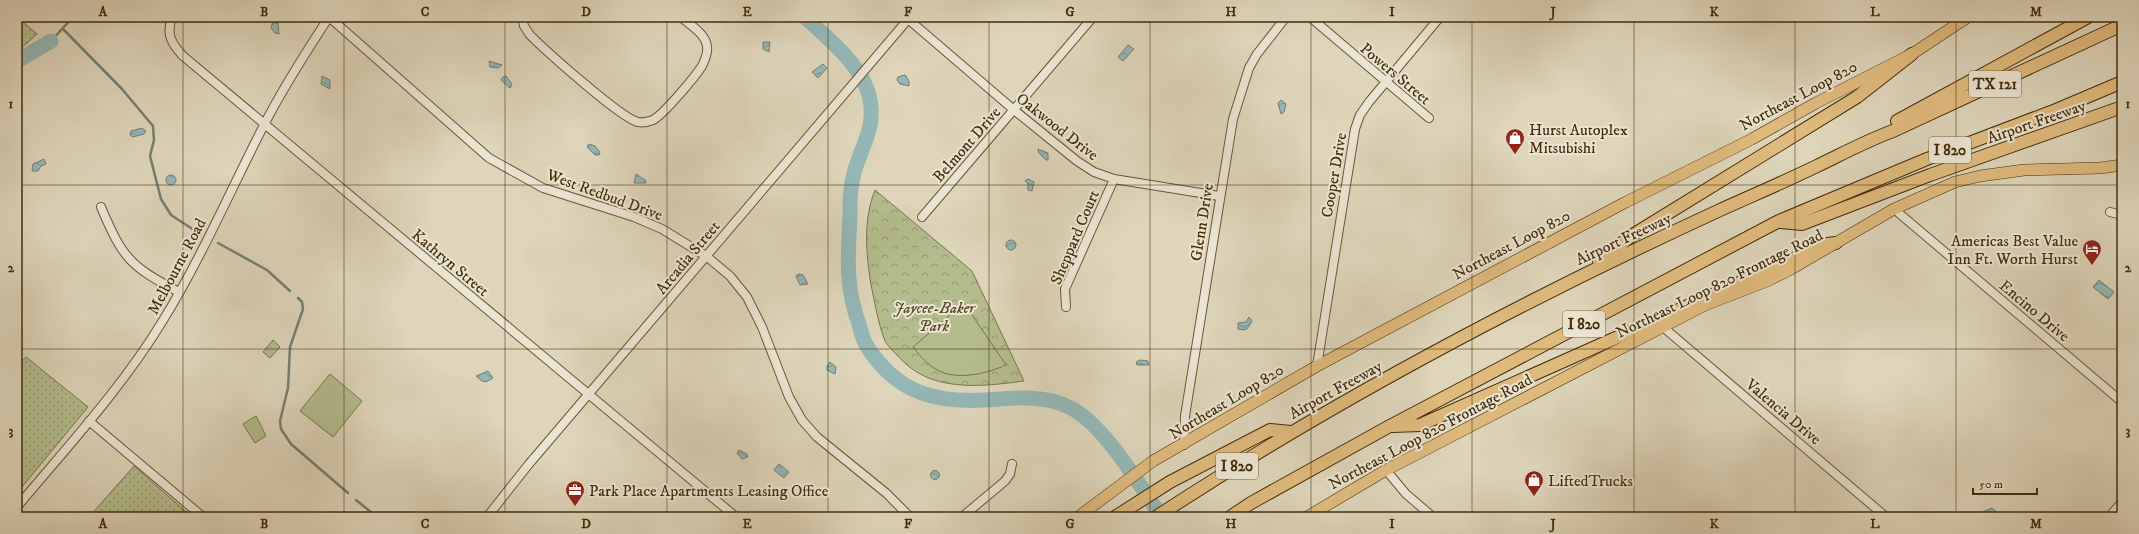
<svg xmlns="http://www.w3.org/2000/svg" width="2139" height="534" font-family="'IM FELL DW Pica',serif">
	<defs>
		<pattern id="grass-dots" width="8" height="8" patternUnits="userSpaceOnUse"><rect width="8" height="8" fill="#b4bc8d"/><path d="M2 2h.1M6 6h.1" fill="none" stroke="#949971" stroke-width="1.8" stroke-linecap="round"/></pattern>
		<pattern id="park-crowns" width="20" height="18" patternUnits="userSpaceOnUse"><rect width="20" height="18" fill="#b4bc8d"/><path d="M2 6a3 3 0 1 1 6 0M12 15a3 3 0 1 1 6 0" fill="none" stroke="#949971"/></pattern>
		<pattern id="water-waves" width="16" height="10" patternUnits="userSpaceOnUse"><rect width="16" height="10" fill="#94b7b6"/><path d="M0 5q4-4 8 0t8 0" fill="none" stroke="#7a9592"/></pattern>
	</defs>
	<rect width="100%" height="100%" fill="#ded5ba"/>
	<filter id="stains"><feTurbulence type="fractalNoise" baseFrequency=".005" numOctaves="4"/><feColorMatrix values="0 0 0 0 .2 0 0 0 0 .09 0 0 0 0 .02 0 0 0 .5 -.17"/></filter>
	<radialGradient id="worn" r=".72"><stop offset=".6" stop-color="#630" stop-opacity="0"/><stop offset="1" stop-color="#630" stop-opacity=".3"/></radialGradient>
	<!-- grass -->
	<path fill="url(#grass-dots)" stroke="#7c744b" d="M17 17 37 34 17 52Z
		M26 357 88 407 17 493V367Z
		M134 466 192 517H89Z"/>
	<!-- park -->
	<path fill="url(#park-crowns)" stroke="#7c744b" d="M875 190 972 271 1024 381C979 387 929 393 897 355 893 351 888 346 885 341 878 323 875 303 871 285 866 253 863 220 875 190Z
		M273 340 280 347 270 358 263 352Z"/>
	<!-- garden -->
	<path fill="#b4bc8d" stroke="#7c744b" d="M964 303 1006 365C988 373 963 379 944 373 931 369 921 357 913 347Z
		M330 374 362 401 333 437 300 411Z
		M256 416 266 436 255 443 243 424Z"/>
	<!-- water -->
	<path fill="url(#water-waves)" stroke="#747f71" d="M273 21 278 23 279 34 275 33 271 28Z
		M763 42H770L769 52 763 49Z
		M1128 45 1134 49 1123 61 1118 57Z
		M489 61 502 65 498 68 490 67Z
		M823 64 827 68 818 78 812 72Z
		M905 75 909 81V86L900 84 897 80 898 77Z
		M322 76 330 80V89L321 84Z
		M506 76 512 84 510 88 501 80 503 77Z
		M1281 100 1286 104 1284 112 1281 114 1278 103Z
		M142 128 146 131 144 134 133 137 130 135 131 131Z
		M589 144 595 146 600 152 599 155H595L587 147Z
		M1038 149 1048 153V160H1046L1039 153Z
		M44 159 46 164 41 166 38 171H32L33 164Z
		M636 174 645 180 646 183H634Z
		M166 180a5 5 0 1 1 10 0a5 5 0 1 1-10 0Z
		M1028 179 1034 182 1032 191 1028 190V184L1025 181Z
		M1006 245a5 5 0 1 1 10 0a5 5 0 1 1-10 0Z
		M799 274 803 275 808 284 800 285 796 276Z
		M2099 280 2114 292 2108 299 2093 287Z
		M1249 317 1252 321 1247 329 1243 330 1238 329V323L1246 322Z
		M1140 360 1148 361 1149 365H1137L1136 362Z
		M830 362 836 367 835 374 827 370V366Z
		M488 371 493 378 486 382 482 381 476 376Z
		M739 450 747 454 748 457 742 459 737 453Z
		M779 464 789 472 784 478 774 470Z
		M930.5 475a4.5 4.5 0 1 1 9 0a4.5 4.5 0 1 1-9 0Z
		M1992 508 2003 517H1986L1980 513Z"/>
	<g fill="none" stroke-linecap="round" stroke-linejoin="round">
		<!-- stream -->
		<path stroke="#747f71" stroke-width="2.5" d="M63 29 122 89 153 126 154 140 150 156 161 199 171 215 200 234
			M51 41 73 17
			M218 243 267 270 290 291
			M298 298 302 302 303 309 290 347 288 388 280 421 281 429 291 444 348 493
			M356 500 377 517"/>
		<!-- river -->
		<path stroke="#94b7b6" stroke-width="15" d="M805 17C828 39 860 63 869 95 877 127 862 144 854 173 850 188 850 201 850 216 848 256 845 286 859 324 861 332 863 341 868 348 897 392 934 403 985 400 1013 398 1045 394 1071 408 1106 427 1138 484 1162 517
			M17 61 51 41"/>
		<defs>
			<path id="minor" d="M172 17C166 34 171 43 183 56L736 517
				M329 17 489 158 543 188 634 217 662 229 706 256 730 276 747 297 762 327 789 397 802 420 817 437 886 493 910 517
				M522 17 524 26 530 35C546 51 622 119 638 122 643 123 648 122 653 120 664 114 695 77 702 66 705 60 708 52 707 46 705 33 690 25 681 17
				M1310 17 1429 118
				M908 19 1014 110 1077 161 1094 172 1114 179 1219 196
				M101 207C123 259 130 266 179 292
				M1894 209 2122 402
				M2110 212 2122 215
				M922 217 1093 17
				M1066 307 1065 289 1114 179
				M1663 327 1886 517
				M1317 366 1355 129 1360 115 1369 102 1440 17
				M89 421 203 517
				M1184 445 1185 416 1233 119 1249 68 1257 54 1286 17
				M1386 470 1406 494 1433 517
				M17 507C67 447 121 389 162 322 201 259 230 191 264 125 283 88 306 52 329 17
				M487 517 529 464 910 17
				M962 517 1005 481 1010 474 1012 464
				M2109 517 2122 502"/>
			<path id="major" d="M1078 517 1153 461 1317 366 1626 202 1752 139 1816 103 1912 54 1968 17
				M1307 517 1386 470 1705 305 1767 281 1791 269 1894 209 1955 182 1980 176 2024 170 2100 168 2122 165"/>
			<path id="highway" d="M1897 121 2088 17
				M1781 222 1802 224 1930 175 2122 107
				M1599 261 1631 236 1857 97 1912 54
				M1393 426 1420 425 1827 244 1836 243
				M1115 517 1170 482 1270 430 1291 432
				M1156 517C1335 400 1524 300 1718 211 1751 196 1784 182 1817 166 1842 154 1866 141 1893 131L2122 25
				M1230 517 1251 503 1388 427 1779 221 1927 159 2056 110 2122 82"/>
		</defs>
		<!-- minor casing -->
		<use href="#minor" stroke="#6a5635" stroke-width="10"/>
		<!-- major casing -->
		<use href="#major" stroke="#442c09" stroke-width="12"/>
		<!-- highway casing -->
		<use href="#highway" stroke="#442c09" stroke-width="14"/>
		<!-- minor -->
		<use href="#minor" stroke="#eae4d2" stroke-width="8"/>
		<!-- major -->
		<use href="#major" stroke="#dfba7d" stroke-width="11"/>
		<!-- highway -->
		<use href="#highway" stroke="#dfba7d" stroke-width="12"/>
	</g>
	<!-- grid -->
	<path fill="none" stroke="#442c09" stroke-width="1" stroke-opacity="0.55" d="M183 17V517M344 17V517M505 17V517M667 17V517M828 17V517M989 17V517M1150 17V517M1311 17V517M1472 17V517M1634 17V517M1795 17V517M1956 17V517M17 185H2122M17 349H2122"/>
	<!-- icons -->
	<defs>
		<symbol id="shop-pin" viewBox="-11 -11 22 30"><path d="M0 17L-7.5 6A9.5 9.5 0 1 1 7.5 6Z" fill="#8f2418" stroke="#eae4d2"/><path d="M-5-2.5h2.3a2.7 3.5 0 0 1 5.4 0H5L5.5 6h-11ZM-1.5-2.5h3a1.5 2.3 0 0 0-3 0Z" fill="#fff"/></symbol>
		<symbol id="hotel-pin" viewBox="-11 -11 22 30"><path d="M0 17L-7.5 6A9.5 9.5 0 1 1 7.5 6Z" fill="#8f2418" stroke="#eae4d2"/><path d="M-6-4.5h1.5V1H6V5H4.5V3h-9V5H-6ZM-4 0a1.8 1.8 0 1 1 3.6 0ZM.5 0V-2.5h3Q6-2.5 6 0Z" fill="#fff"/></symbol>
		<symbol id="office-pin" viewBox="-11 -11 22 30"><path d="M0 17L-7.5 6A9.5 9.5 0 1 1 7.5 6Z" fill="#8f2418" stroke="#eae4d2"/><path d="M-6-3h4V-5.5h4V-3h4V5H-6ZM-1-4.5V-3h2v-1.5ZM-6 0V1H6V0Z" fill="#fff"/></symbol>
	</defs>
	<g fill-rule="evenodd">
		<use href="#shop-pin" x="1504" y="127" width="22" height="30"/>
		<use href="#hotel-pin" x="2081" y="238" width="22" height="30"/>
		<use href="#shop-pin" x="1523" y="469" width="22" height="30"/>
		<use href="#office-pin" x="564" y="479" width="22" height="30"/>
	</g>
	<g text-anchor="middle" stroke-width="4" stroke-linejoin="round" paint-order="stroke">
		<!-- shield labels -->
		<g fill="#eae4d2" stroke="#766345" stroke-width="1">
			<rect x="1969" y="71" width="52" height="26" rx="3"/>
			<rect x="1929" y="137" width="42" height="26" rx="3"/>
			<rect x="1563" y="311" width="42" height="26" rx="3"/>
			<rect x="1216" y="453" width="42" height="26" rx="3"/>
		</g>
		<g font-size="15" font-weight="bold" fill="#442c09">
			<text x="1995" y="89">TX 121</text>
			<text x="1950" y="155">I 820</text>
			<text x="1584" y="329">I 820</text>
			<text x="1237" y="471">I 820</text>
		</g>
		<!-- street labels -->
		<g font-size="16" fill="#442c09" stroke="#eae4d2">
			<text transform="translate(1396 73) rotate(40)" y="6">Powers Street</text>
			<text transform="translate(1798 95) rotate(-28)" y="6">Northeast Loop 820</text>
			<text transform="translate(2036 121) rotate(-19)" y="6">Airport Freeway</text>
			<text transform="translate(1058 126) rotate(38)" y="6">Oakwood Drive</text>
			<text transform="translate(966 144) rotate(-49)" y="6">Belmont Drive</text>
			<text transform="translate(1333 175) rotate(-80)" y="6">Cooper Drive</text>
			<text transform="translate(605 194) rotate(20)" y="6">West Redbud Drive</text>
			<text transform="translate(1201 222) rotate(-81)" y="6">Glenn Drive</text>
			<text transform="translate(1074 237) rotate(-67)" y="6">Sheppard Court</text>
			<text transform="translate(1623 238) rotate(-25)" y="6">Airport Freeway</text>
			<text transform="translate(1511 244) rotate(-28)" y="6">Northeast Loop 820</text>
			<text transform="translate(687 257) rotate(-50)" y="6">Arcadia Street</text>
			<text transform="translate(451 262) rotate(40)" y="6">Kathryn Street</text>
			<text transform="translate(176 266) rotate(-62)" y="6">Melbourne Road</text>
			<text transform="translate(1719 283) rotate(-26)" y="6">Northeast Loop 820 Frontage Road</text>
			<text transform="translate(2035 310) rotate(40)" y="6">Encino Drive</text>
			<text transform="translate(1335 389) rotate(-29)" y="6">Airport Freeway</text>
			<text transform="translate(1226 401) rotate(-31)" y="6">Northeast Loop 820</text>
			<text transform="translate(1784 411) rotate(40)" y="6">Valencia Drive</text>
			<text transform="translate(1430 431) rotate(-28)" y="6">Northeast Loop 820 Frontage Road</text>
		</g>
		<!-- poi labels -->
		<g font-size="16" fill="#442c09" stroke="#eae4d2" text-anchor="start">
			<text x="1529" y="135">Hurst Autoplex<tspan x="1529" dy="18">Mitsubishi</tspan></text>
			<text x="2078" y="246" text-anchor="end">Americas Best Value<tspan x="2078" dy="18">Inn Ft. Worth Hurst</tspan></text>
			<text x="1548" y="486">LiftedTrucks</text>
			<text x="589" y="496">Park Place Apartments Leasing Office</text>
		</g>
		<!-- park labels -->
		<g font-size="16" font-style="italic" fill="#5a4923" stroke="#eae4d2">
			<text x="934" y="313">Jaycee-Baker<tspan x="934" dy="18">Park</tspan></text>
		</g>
	</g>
	<!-- margin -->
	<rect width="2139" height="534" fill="none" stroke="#ded5ba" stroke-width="44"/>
	<!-- scale -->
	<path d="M1973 488v6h64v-6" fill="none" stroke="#442c09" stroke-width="2"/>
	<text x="1979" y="488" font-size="12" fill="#442c09" stroke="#eae4d2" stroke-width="3" paint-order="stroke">50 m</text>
	<rect x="22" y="22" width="2095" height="490" fill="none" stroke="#442c09" stroke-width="1.5"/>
	<g font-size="13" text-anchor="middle" font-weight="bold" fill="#442c09">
		<text x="103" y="16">A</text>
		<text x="264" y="16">B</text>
		<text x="425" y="16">C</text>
		<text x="586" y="16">D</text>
		<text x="747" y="16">E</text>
		<text x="908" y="16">F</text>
		<text x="1070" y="16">G</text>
		<text x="1231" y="16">H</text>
		<text x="1392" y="16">I</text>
		<text x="1553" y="16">J</text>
		<text x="1714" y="16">K</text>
		<text x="1875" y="16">L</text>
		<text x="2036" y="16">M</text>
		<text x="11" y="108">1</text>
		<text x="2128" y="108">1</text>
		<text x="11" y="272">2</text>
		<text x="2128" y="272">2</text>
		<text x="11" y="435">3</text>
		<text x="2128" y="435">3</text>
		<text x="103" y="528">A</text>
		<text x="264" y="528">B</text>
		<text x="425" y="528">C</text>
		<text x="586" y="528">D</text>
		<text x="747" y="528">E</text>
		<text x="908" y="528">F</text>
		<text x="1070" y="528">G</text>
		<text x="1231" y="528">H</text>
		<text x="1392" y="528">I</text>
		<text x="1553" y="528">J</text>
		<text x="1714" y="528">K</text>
		<text x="1875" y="528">L</text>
		<text x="2036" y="528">M</text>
	</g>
	<rect width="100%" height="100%" filter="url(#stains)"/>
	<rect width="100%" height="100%" fill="url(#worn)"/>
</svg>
